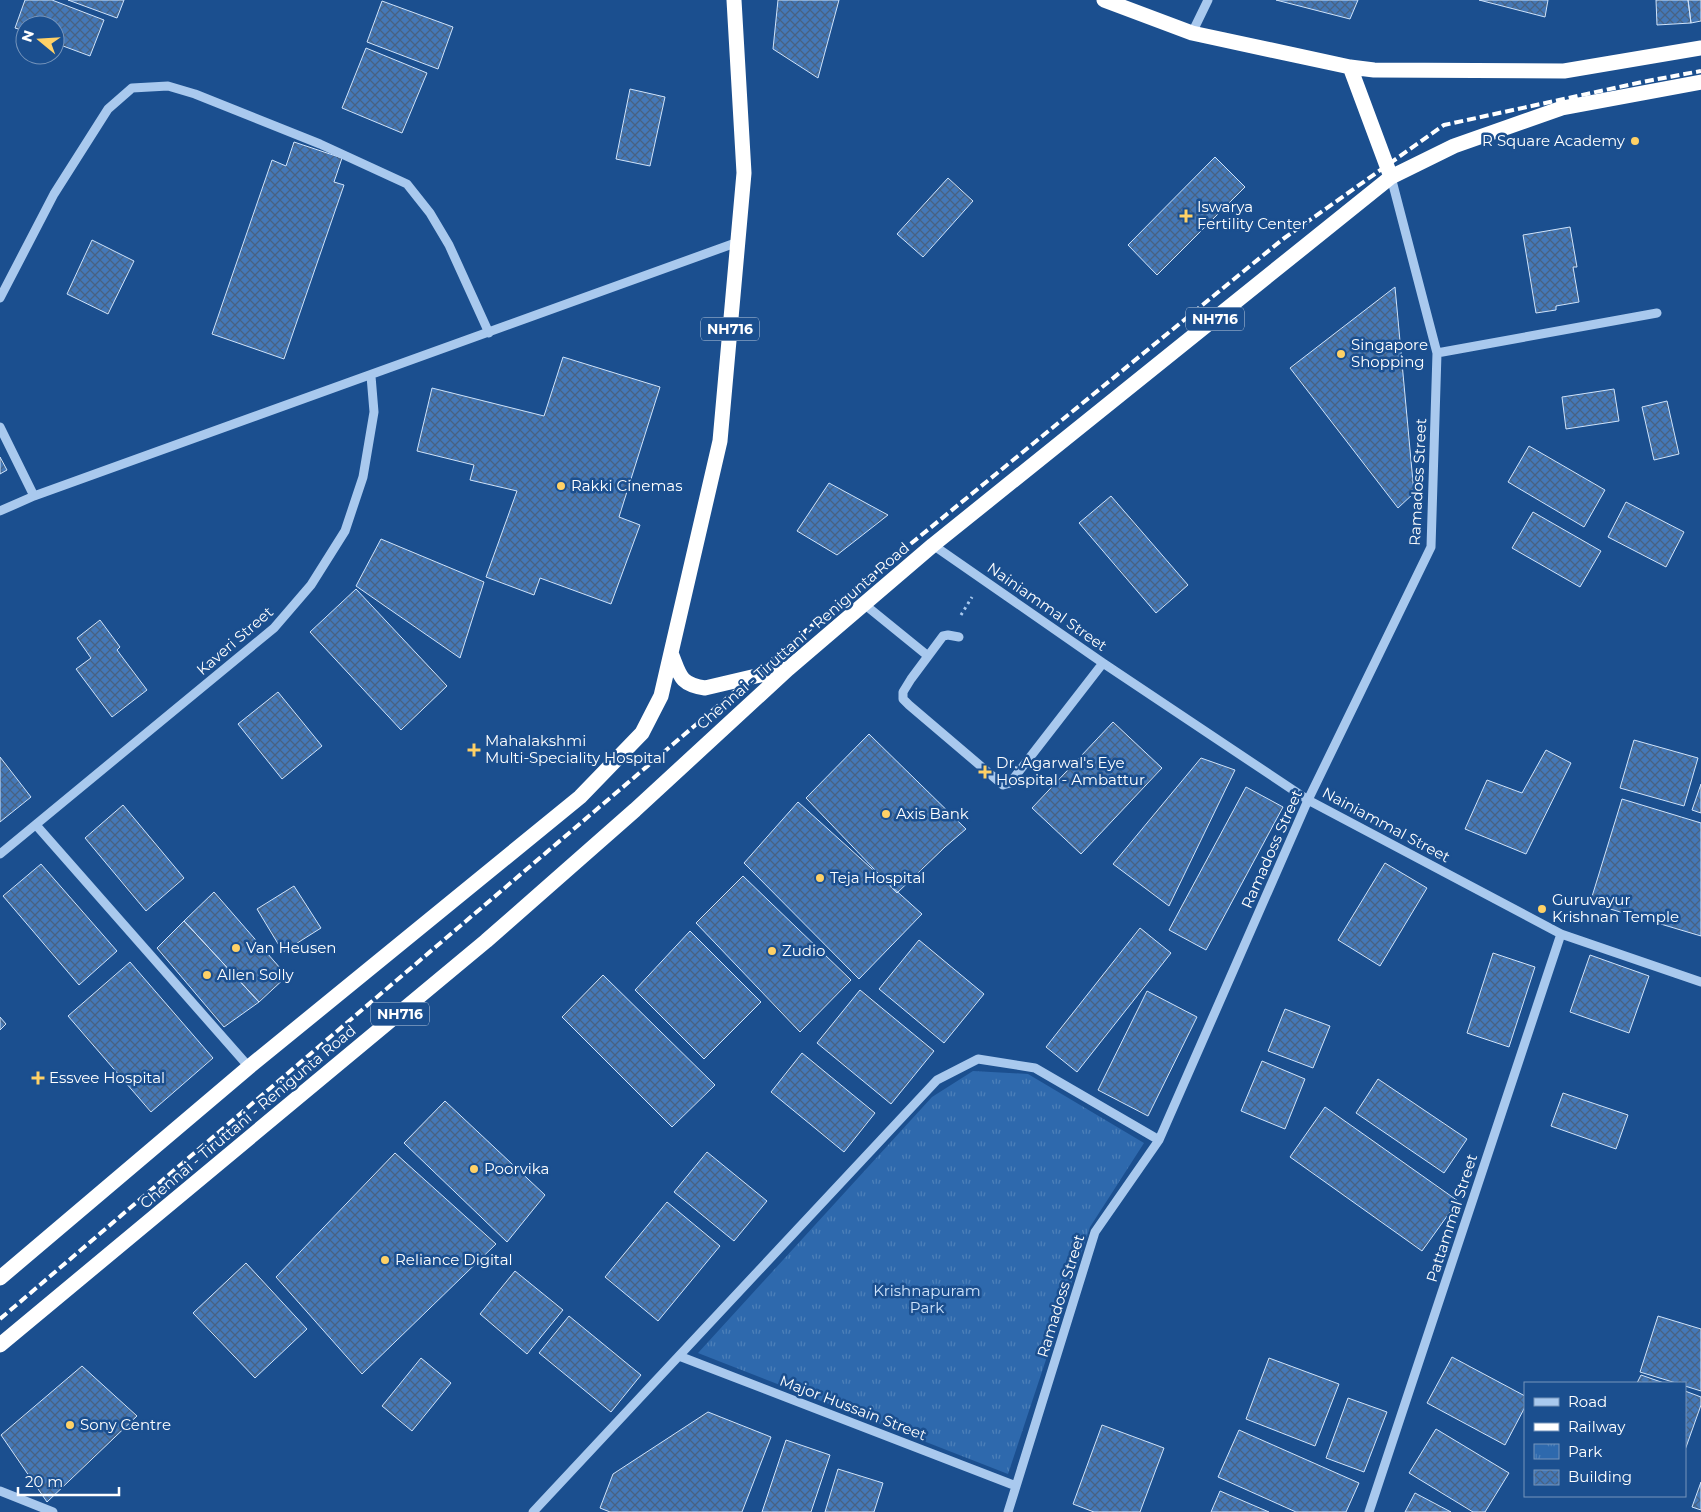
<svg xmlns="http://www.w3.org/2000/svg" width="1701" height="1512" font-family="Montserrat,sans-serif">
	<defs>
		<pattern id="park-tufts" width="24" height="20" patternUnits="userSpaceOnUse" patternTransform="scale(1.25)"><rect width="24" height="20" fill="#2e69ad"/><path d="M3 7l-1-3M5 7V3M7 7l1-3M15 17l-1-3M17 17v-4M19 17l1-3" fill="none" stroke="#4d80b9"/></pattern>
		<pattern id="building-cross-hatch" width="8" height="8" patternUnits="userSpaceOnUse" patternTransform="scale(1.25)"><rect width="8" height="8" fill="#4478b7"/><path d="M0 0l8 8M0 8l8-8" fill="none" stroke="#486282"/></pattern>
	</defs>
	<rect width="100%" height="100%" fill="#1b4f8f"/>
	<!-- park -->
	<path fill="url(#park-tufts)" d="M973 1071 1028 1074 1144 1143 1090 1227 1008 1474 698 1353 932 1097Z"/>
	<!-- building -->
	<path fill="url(#building-cross-hatch)" stroke="#cfe3fa" d="M25 0H52L104 20 90 56 55 43V25H25V31L15 28Z
		M68 0H124L117 18Z
		M778 0H839L818 78 773 49Z
		M1276 0H1358L1350 19Z
		M1479 0H1548L1545 17Z
		M1656 0H1688L1691 23 1657 25Z
		M1688 0H1701V21L1691 23Z
		M382 1 453 27 438 69 367 42Z
		M366 48 427 73 402 133 342 108Z
		M630 89 665 97 650 166 616 159Z
		M294 142 342 158 334 182 344 185 284 359 212 334 272 160 286 166Z
		M1215 157 1245 187 1157 275 1128 245Z
		M948 178 973 201 923 257 897 234Z
		M1570 227 1577 267H1573L1579 302 1556 306V310L1536 313 1523 235Z
		M92 240 134 261 108 314 67 294Z
		M1395 287 1414 493 1398 508 1290 368Z
		M563 357 660 387 619 517 640 525 611 604 540 578 534 595 486 577 517 491 470 480 474 465 417 451 432 388 544 416Z
		M1614 389 1619 421 1566 429 1562 397Z
		M1667 401 1679 454 1654 460 1642 407Z
		M1529 446 1605 490 1584 527 1508 482Z
		M0 457 7 470 0 474Z
		M829 483 888 515 837 555 797 531Z
		M1111 496 1188 585 1156 613 1079 523Z
		M1626 502 1684 532 1666 567 1608 537Z
		M1533 512 1601 551 1580 587 1512 548Z
		M381 539 484 582 460 658 356 586Z
		M356 589 447 686 401 730 310 632Z
		M100 620 120 647 117 650 147 690 112 717 76 669 91 658 77 638Z
		M278 692 322 746 282 779 238 724Z
		M1113 722 1162 768 1081 854 1032 808Z
		M869 734 966 829 945 847 897 893 806 798Z
		M1634 740 1698 758 1684 806 1620 788Z
		M1546 750 1571 763 1526 854 1465 829 1487 780 1522 793Z
		M0 757 31 797 0 822Z
		M1201 758 1235 770 1169 906 1113 864Z
		M1701 784V813L1692 810Z
		M1246 787 1283 807 1206 950 1169 930Z
		M1622 799 1701 823V936L1590 903Z
		M798 802 922 914 859 979 744 863Z
		M123 805 184 878 146 911 85 838Z
		M1385 863 1427 888 1380 966 1338 940Z
		M41 864 117 951 79 985 3 896Z
		M743 876 851 980 800 1032 696 923Z
		M294 886 321 928 283 952 257 909Z
		M214 892 287 976 259 1002 184 921Z
		M184 921 259 1002 224 1027 157 948Z
		M1140 928 1171 953 1077 1072 1046 1047Z
		M690 931 761 1002 704 1059 635 990Z
		M919 940 984 994 944 1043 879 989Z
		M1493 953 1535 967 1509 1047 1467 1033Z
		M1590 955 1649 976 1629 1033 1570 1012Z
		M130 962 213 1058 151 1112 68 1016Z
		M603 975 715 1085 672 1127 562 1017Z
		M860 990 934 1051 891 1104 817 1043Z
		M1147 991 1197 1017 1148 1116 1098 1090Z
		M1285 1009 1330 1026 1313 1068 1268 1051Z
		M0 1017 6 1024 0 1030Z
		M802 1053 875 1113 844 1152 771 1092Z
		M1262 1061 1305 1079 1285 1129 1241 1111Z
		M1378 1079 1467 1139 1444 1173 1356 1113Z
		M1563 1093 1628 1115 1616 1149 1551 1126Z
		M445 1101 545 1195 507 1242 404 1143Z
		M1325 1107 1458 1201 1422 1251 1290 1157Z
		M707 1152 767 1201 734 1241 674 1192Z
		M395 1153 496 1244 362 1374 276 1277Z
		M667 1202 720 1246 658 1321 605 1277Z
		M246 1263 307 1329 255 1378 193 1313Z
		M515 1271 563 1310 527 1354 480 1314Z
		M569 1316 641 1375 611 1412 539 1353Z
		M1658 1316 1701 1329V1391L1685 1386V1383H1676L1640 1372Z
		M1452 1357 1525 1396V1407L1505 1445 1427 1403Z
		M421 1358 451 1383 412 1431 382 1406Z
		M1269 1358 1339 1384 1315 1446 1246 1419Z
		M82 1366 137 1416 47 1502 1 1435Z
		M1641 1375 1664 1383H1637Z
		M1685 1391 1701 1397V1405L1685 1450Z
		M1348 1398 1387 1412 1364 1472 1326 1458Z
		M708 1412 771 1437 742 1512H610L600 1508 613 1474Z
		M1102 1425 1164 1448 1140 1512H1094L1073 1504Z
		M1436 1429 1509 1473 1485 1512H1473L1409 1473Z
		M1239 1430 1359 1483 1346 1512H1296L1218 1477Z
		M786 1440 830 1455 811 1512H762Z
		M838 1469 883 1483 874 1512H825Z
		M1701 1482V1510L1692 1507Z
		M1220 1491 1269 1512H1211Z
		M1415 1493 1451 1512H1405Z"/>
	<g fill="none" stroke-linecap="round" stroke-linejoin="round">
		<!-- path -->
		<path stroke="#a9c9ee" stroke-width="3" stroke-dasharray="2.5 4" stroke-linecap="butt" d="M961 615 972 597"/>
		<!-- minor -->
		<path stroke="#a9c9ee" stroke-width="9" d="M1192 33 1208 0
			M0 298 54 194 108 109 132 88 168 86 195 94 320 144 407 184 430 213 449 245 489 333
			M1437 353 1657 313
			M0 427 34 496
			M0 511 34 496 738 242
			M933 545 1103 663 1308 800 1561 934 1701 982
			M864 604 928 656
			M959 637 948 635 943 636 911 679 903 692V699L909 705 1003 785 1010 783 1103 663
			M36 825 249 1067
			M0 854 274 628 311 585 345 531 363 477 374 412 371 376
			M679 1356 1016 1486
			M0 1491 53 1512
			M533 1512 937 1080 978 1059 1035 1068 1159 1140
			M1008 1512 1095 1232 1159 1140 1308 800 1431 547 1437 353 1391 177
			M1369 1512 1561 934"/>
		<!-- highway -->
		<path stroke="#fff" stroke-width="15" d="M1104 0 1192 33 1350 67 1374 70 1564 71 1701 48
			M1350 67 1391 177
			M671 653C680 675 679 684 705 688L786 669
			M0 1278 249 1067 580 797 642 733 661 696 720 441 744 173 734 0
			M0 1345 486 941 635 810 788 669 933 545 1391 177 1454 146 1562 108 1701 82"/>
		<!-- rail -->
		<path stroke="#fff" stroke-width="4" stroke-dasharray="9 4" stroke-linecap="butt" d="M0 1319 836 605 1283 239 1444 125 1642 82 1701 71"/>
	</g>
	<!-- markers -->
	<g fill="#ffd166" stroke="#1b4f8f" stroke-width="2">
		<circle cx="1635" cy="141" r="5"/>
		<path d="M1183.5 208.5h5v5h5v5h-5v5h-5v-5h-5v-5h5z"/>
		<circle cx="1341" cy="354" r="5"/>
		<circle cx="561" cy="486" r="5"/>
		<path d="M471.5 742.5h5v5h5v5h-5v5h-5v-5h-5v-5h5z"/>
		<path d="M982.5 764.5h5v5h5v5h-5v5h-5v-5h-5v-5h5z"/>
		<circle cx="886" cy="814" r="5"/>
		<circle cx="820" cy="878" r="5"/>
		<circle cx="1542" cy="909" r="5"/>
		<circle cx="236" cy="948" r="5"/>
		<circle cx="772" cy="951" r="5"/>
		<circle cx="207" cy="975" r="5"/>
		<path d="M35.5 1070.5h5v5h5v5h-5v5h-5v-5h-5v-5h5z"/>
		<circle cx="474" cy="1169" r="5"/>
		<circle cx="385" cy="1260" r="5"/>
		<circle cx="70" cy="1425" r="5"/>
	</g>
	<g text-anchor="middle" stroke-width="5" stroke-linejoin="round" paint-order="stroke">
		<!-- shield labels -->
		<g fill="#1b4f8f" stroke="#bbcadd" stroke-width="1">
			<rect x="1186" y="307.5" width="58" height="23" rx="4"/>
			<rect x="701" y="317.5" width="58" height="23" rx="4"/>
			<rect x="371" y="1002.5" width="58" height="23" rx="4"/>
		</g>
		<g font-size="14" font-weight="bold" fill="#fff">
			<text x="1215" y="324">NH716</text>
			<text x="730" y="334">NH716</text>
			<text x="400" y="1019">NH716</text>
		</g>
		<!-- poi labels -->
		<g font-size="15" fill="#fff" stroke="#1b4f8f" text-anchor="start">
			<text x="1625" y="146" text-anchor="end">R Square Academy</text>
			<text x="1197" y="212">Iswarya<tspan x="1197" dy="17">Fertility Center</tspan></text>
			<text x="1351" y="350">Singapore<tspan x="1351" dy="17">Shopping</tspan></text>
			<text x="571" y="491">Rakki Cinemas</text>
			<text x="485" y="746">Mahalakshmi<tspan x="485" dy="17">Multi-Speciality Hospital</tspan></text>
			<text x="996" y="768">Dr. Agarwal's Eye<tspan x="996" dy="17">Hospital - Ambattur</tspan></text>
			<text x="896" y="819">Axis Bank</text>
			<text x="830" y="883">Teja Hospital</text>
			<text x="1552" y="905">Guruvayur<tspan x="1552" dy="17">Krishnan Temple</tspan></text>
			<text x="246" y="953">Van Heusen</text>
			<text x="782" y="956">Zudio</text>
			<text x="217" y="980">Allen Solly</text>
			<text x="49" y="1083">Essvee Hospital</text>
			<text x="484" y="1174">Poorvika</text>
			<text x="395" y="1265">Reliance Digital</text>
			<text x="80" y="1430">Sony Centre</text>
		</g>
		<!-- street labels -->
		<g font-size="15" fill="#fff" stroke="#1b4f8f">
			<text transform="translate(1418 482) rotate(-87)" y="5">Ramadoss Street</text>
			<text transform="translate(1047 607) rotate(35)" y="5">Nainiammal Street</text>
			<text transform="translate(803 636) rotate(-41)" y="5">Chennai - Tiruttani - Renigunta Road</text>
			<text transform="translate(235 641) rotate(-41)" y="5">Kaveri Street</text>
			<text transform="translate(1386 825) rotate(28)" y="5">Nainiammal Street</text>
			<text transform="translate(1272 849) rotate(-66)" y="5">Ramadoss Street</text>
			<text transform="translate(248 1117) rotate(-40)" y="5">Chennai - Tiruttani - Renigunta Road</text>
			<text transform="translate(1452 1218) rotate(-72)" y="5">Pattammal Street</text>
			<text transform="translate(1061 1296) rotate(-73)" y="5">Ramadoss Street</text>
			<text transform="translate(853 1408) rotate(21)" y="5">Major Hussain Street</text>
		</g>
		<!-- park labels -->
		<g font-size="15" fill="#cfe3fa" stroke="#1b4f8f">
			<text x="927" y="1296">Krishnapuram<tspan x="927" dy="17">Park</tspan></text>
		</g>
	</g>
	<!-- legend -->
	<rect x="1524" y="1382" width="162" height="115" fill="#1b4f8f" stroke="#7695bc"/>
	<rect x="1534" y="1398" width="25" height="8" fill="#a9c9ee" stroke="#7695bc"/>
	<text x="1568" y="1407" font-size="15" fill="#ffffff">Road</text>
	<rect x="1534" y="1423" width="25" height="8" fill="#ffffff" stroke="#7695bc"/>
	<text x="1568" y="1432" font-size="15" fill="#ffffff">Railway</text>
	<rect x="1534" y="1444" width="25" height="15" fill="url(#park-tufts)" stroke="#7695bc"/>
	<text x="1568" y="1457" font-size="15" fill="#ffffff">Park</text>
	<rect x="1534" y="1470" width="25" height="15" fill="url(#building-cross-hatch)" stroke="#7695bc"/>
	<text x="1568" y="1482" font-size="15" fill="#ffffff">Building</text>
	<!-- north arrow -->
	<g transform="translate(40 40) rotate(288)"><circle r="24" fill="#1b4f8f" stroke="#7695bc"/>
	<path d="M0-4L9 19L0 12L-9 19Z" fill="#ffd166"/>
	<text y="-8" font-size="14" font-weight="bold" text-anchor="middle" fill="#ffffff">N</text>
	</g>
	<!-- scale -->
	<path d="M18 1487v8h101v-8" fill="none" stroke="#ffffff" stroke-width="2.5"/>
	<text x="25" y="1487" font-size="15" fill="#ffffff" stroke="#1b4f8f" stroke-width="4" paint-order="stroke">20 m</text>
</svg>
